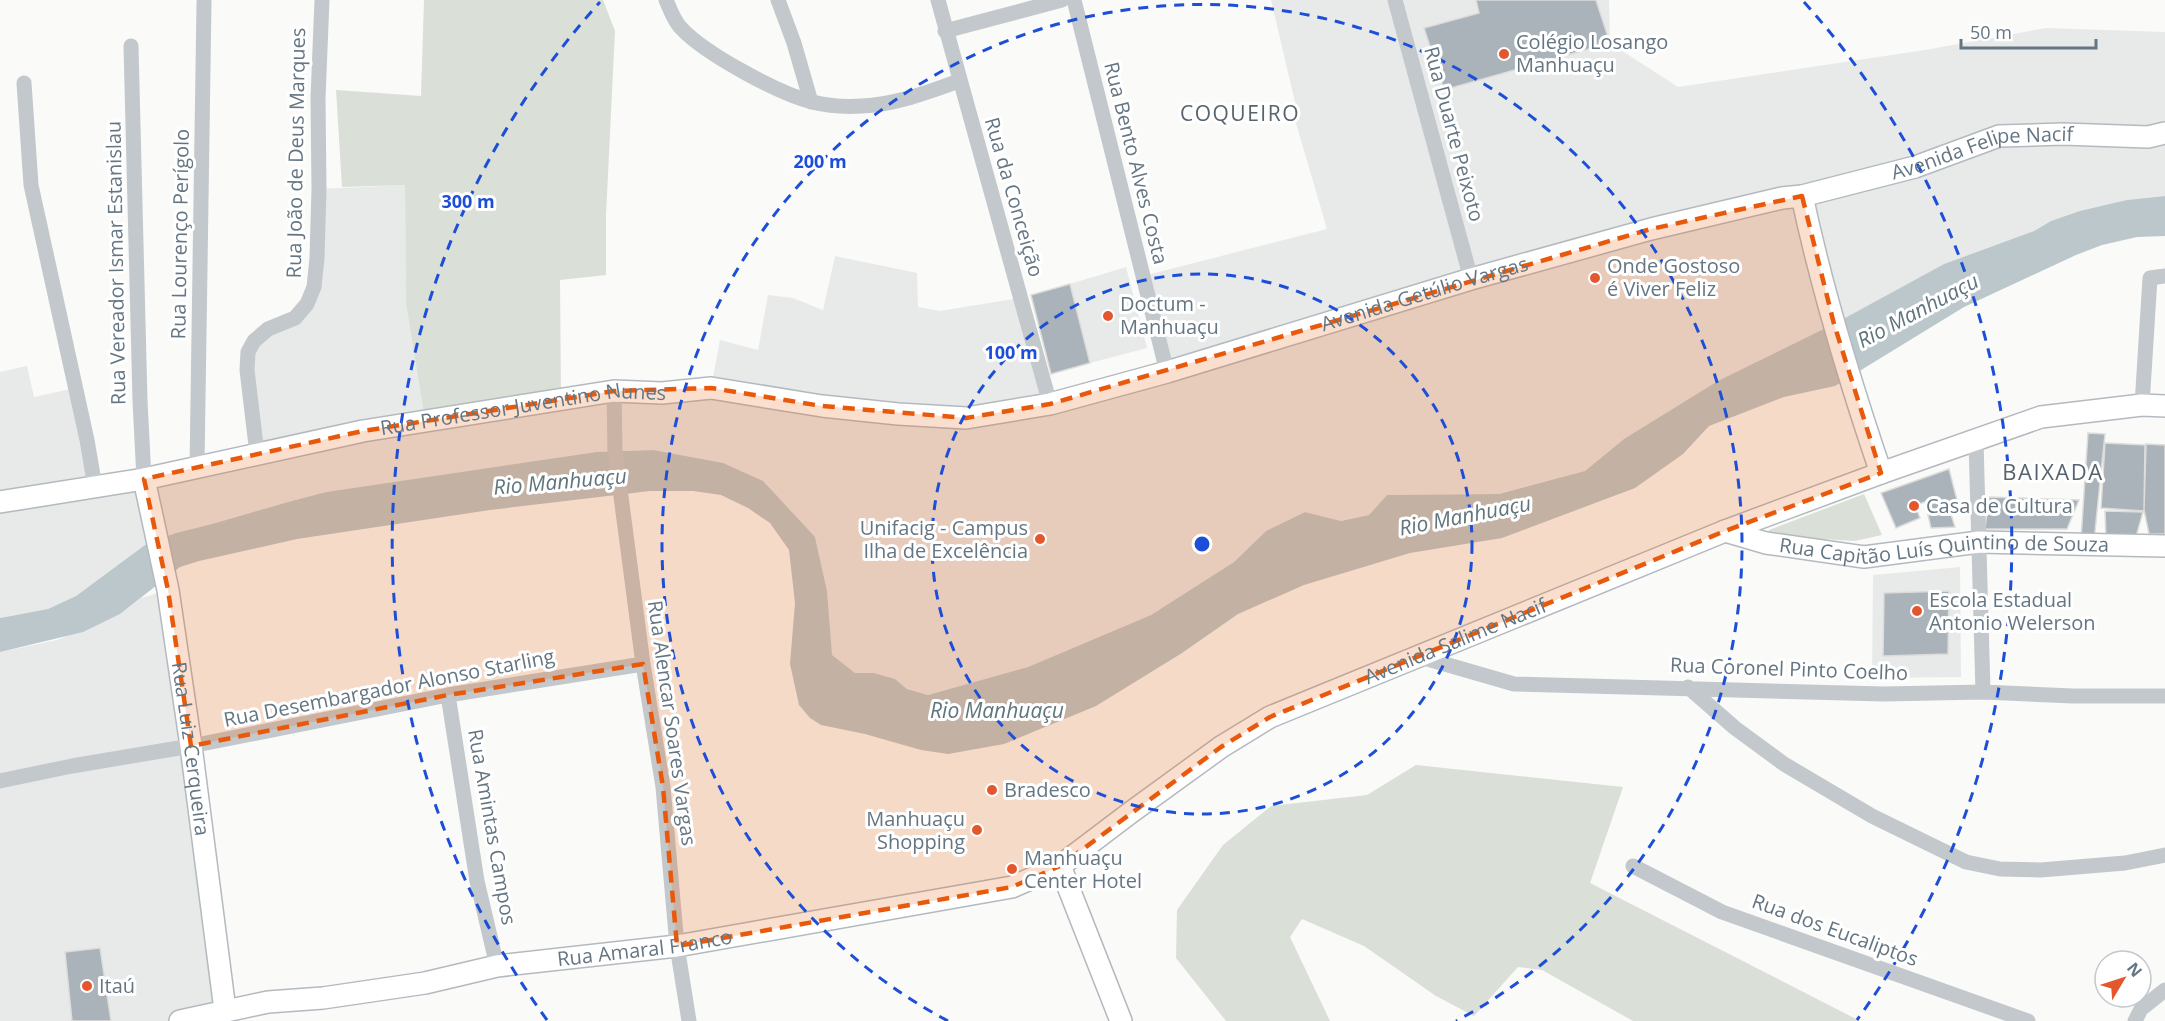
<svg xmlns="http://www.w3.org/2000/svg" width="2165" height="1021" font-family="'Open Sans',sans-serif">
	<rect width="100%" height="100%" fill="#fafaf8"/>
	<!-- built -->
	<path fill="#e8e9e9" d="M1271 0H1609L1610 43 1678 87 1925 50 2046 28 2165 32V196L2127 200 2051 221 2034 231 1944 264 1624 439 1585 471 1499 494 1387 495 1369 515 1341 521 1305 512 1266 531 1234 562 1151 615 1028 667 928 695 907 689 895 679 874 673H855L831 655 827 591 815 537 653 450 595 452 326 492 288 502 212 524 176 533 145 545 76 596 48 609 0 618V372L27 366 34 397 75 388 95 487 257 454 248 352 307 304 319 189 405 185 406 304 425 420 711 388 720 340 758 350 768 295 793 298 823 310 835 256 917 273 918 307 940 311 1020 298 1050 404 1167 372 1143 276 1327 229 1293 113 1295 102Z
		M1126 267 1147 348 1090 363 1070 284Z
		M1960 567 1961 677 1872 678 1873 575Z
		M168 590 227 1021H0V652L57 640 120 614 141 598Z"/>
	<!-- green -->
	<path fill="#dadfd7" d="M424 0H603L615 31 606 215V275L560 280 561 399 425 420 406 304 405 185 342 187 336 90 421 96Z
		M1864 494 1882 535 1855 541 1773 536 1769 533V530Z
		M1416 765 1623 787 1590 883 1860 1021H1633L1542 970 1518 967 1474 1016 1436 996 1364 946 1302 919 1290 937 1330 1021H1226L1176 958 1177 910 1223 845 1271 806 1367 795Z"/>
	<!-- water -->
	<path fill="#bbc7cb" d="M2165 196V236L2137 237 2102 245 2076 255 1964 307 1835 386 1784 397 1709 426 1683 454 1635 488 1502 538 1410 553 1304 585 1238 614 1182 653 1096 706 1004 744 948 754 921 750 865 734 821 725 810 718 799 705 790 664 795 603 789 550 770 523 748 508 721 495 693 491H650L490 510 297 539 199 561 180 567 120 614 83 632 0 652V618L48 609 76 596 145 545 157 540 176 533 212 524 288 502 326 492 596 452 653 450 723 463 763 481 815 537 827 591 832 655 855 673H874L895 679 907 689 928 695 1028 667 1151 615 1234 562 1266 531 1305 512 1341 521 1369 515 1387 495 1499 494 1585 471 1624 439 1718 381 1834 324 1944 264 2034 231 2051 221 2080 211 2127 200Z"/>
	<!-- building -->
	<path fill="#aab3b9" stroke="#dcdcda" stroke-width="1.5" d="M1476 0H1596L1610 43 1444 90 1424 28 1479 13Z
		M1070 284 1090 363 1051 374 1031 295Z
		M2088 433 2105 434 2094 541 2081 539Z
		M2105 443 2145 445 2144 511 2101 508Z
		M2146 444 2165 445V534H2149L2144 510Z
		M1949 469 1958 504 1948 505 1955 527 1931 528 1925 502 1915 505 1920 518 1896 528 1881 493Z
		M1989 497 2079 500 2067 529H1985Z
		M2105 511 2143 512 2135 540H2106Z
		M1949 591 1948 654 1883 656 1884 593Z
		M100 948 111 1021H72L65 952Z"/>
	<g fill="none" stroke-linecap="round" stroke-linejoin="round">
		<defs>
			<g id="secondary">
				<path d="M1802 196C1822 290 1850 382 1881 473"/>
				<path id="s1" d="M144 479 168 590 191 746 225 1010"/>
				<path id="s2" d="M0 502 144 479 363 431 614 391 662 393 711 388 822 406 898 414 966 418 1050 404 1167 372 1471 279 1651 229 1782 198 1802 196 1915 167 1999 136 2063 134 2148 137 2165 133"/>
				<path id="s3" d="M1725 531 1766 543 1864 557 1979 542 2165 546"/>
				<path d="M1060 866 1121 1021"/>
				<path id="s4" d="M180 1021 268 1002 323 998 425 983 497 966 677 946 1012 887 1060 866 1130 813 1221 747 1270 717 1725 531 1881 473 2041 417 2142 405 2165 406"/>
			</g>
		</defs>
		<!-- secondary casing -->
		<use href="#secondary" stroke="#b3babf" stroke-width="24"/>
		<!-- street -->
		<path stroke="#c3c8cc" stroke-width="15" d="M666 0C670 9 674 21 681 28 705 54 778 93 812 102 828 106 846 107 862 106 895 105 928 92 959 81
			M778 0 794 43 811 102
			M938 0 1050 404
			M1074 0 1167 372
			M1395 0 1471 279
			M945 31 1062 0
			M131 46 140 401 144 479
			M24 83 31 185 87 440 95 487
			M614 391 615 451 643 664 663 787 677 946 689 1021
			M2142 405 2150 278 2165 276
			M1976 441 1983 692
			M257 454 247 370 248 352 254 341 268 329 295 318 307 304 314 287 317 258 319 189 318 98 322 0
			M197 467 204 2
			M1417 656 1514 684 1884 694 1983 692 2073 696H2165
			M1688 687 1735 728 1784 764 1872 816 1966 862 2000 869 2041 870 2125 863 2165 855
			M448 695 477 881 497 966
			M0 781 72 766 191 746 448 695 643 664
			M1633 866 1722 912 2028 1021
			M2135 1021 2141 1009 2165 990"/>
		<!-- secondary -->
		<use href="#secondary" stroke="#fff" stroke-width="21"/>
	</g>
	<!-- marked area -->
	<path fill="#e8590c" fill-opacity="0.2" stroke="#e8590c" stroke-width="4.5" stroke-dasharray="12 8" stroke-linejoin="round" d="M1802 196 1834 324 1881 473 1725 531 1270 717 1221 747 1060 866 1012 887 677 946 663 787 643 664 448 695 191 746 168 590 144 479 363 431 614 391 711 388 822 406 966 418 1050 404 1651 229Z"/>
	<!-- distance rings -->
	<g fill="none" stroke="#1d4ed8" stroke-width="3" stroke-dasharray="10 8">
		<circle cx="1202" cy="544" r="270"/>
		<path d="M948 1021A540 540 0 1 1 1456 1021"/>
		<path d="M547 1020A810 810 0 0 1 600 2M1804 2A810 810 0 0 1 1857 1020"/>
	</g>
	<!-- markers -->
	<g fill="#e4572e" stroke="#fff" stroke-width="2">
		<circle cx="1504" cy="54" r="6"/>
		<circle cx="1595" cy="278" r="6"/>
		<circle cx="1108" cy="316" r="6"/>
		<circle cx="1914" cy="506" r="6"/>
		<circle cx="1040" cy="539" r="6"/>
		<circle cx="1917" cy="611" r="6"/>
		<circle cx="992" cy="790" r="6"/>
		<circle cx="977" cy="830" r="6"/>
		<circle cx="1012" cy="869" r="6"/>
		<circle cx="87" cy="986" r="6"/>
	</g>
	<g text-anchor="middle" stroke-width="6" stroke-linejoin="round" paint-order="stroke">
		<!-- poi labels -->
		<g font-size="20" fill="#657683" stroke="#fff" text-anchor="start">
			<text x="1516" y="49">Colégio Losango<tspan x="1516" dy="23">Manhuaçu</tspan></text>
			<text x="1607" y="273">Onde Gostoso<tspan x="1607" dy="23">é Viver Feliz</tspan></text>
			<text x="1120" y="311">Doctum -<tspan x="1120" dy="23">Manhuaçu</tspan></text>
			<text x="1926" y="513">Casa de Cultura</text>
			<text x="1028" y="535" text-anchor="end">Unifacig - Campus<tspan x="1028" dy="23">Ilha de Excelência</tspan></text>
			<text x="1929" y="607">Escola Estadual<tspan x="1929" dy="23">Antonio Welerson</tspan></text>
			<text x="1004" y="797">Bradesco</text>
			<text x="965" y="826" text-anchor="end">Manhuaçu<tspan x="965" dy="23">Shopping</tspan></text>
			<text x="1024" y="865">Manhuaçu<tspan x="1024" dy="23">Center Hotel</tspan></text>
			<text x="99" y="993">Itaú</text>
		</g>
		<!-- street labels -->
		<g font-size="20" fill="#657683" stroke="#fff">
			<text transform="translate(1454 134) rotate(75)" y="7">Rua Duarte Peixoto</text>
			<text transform="translate(296 153) rotate(-89)" y="7">Rua João de Deus Marques</text>
			<text dy="7" stroke="none"><textPath href="#s2" startOffset="2031">Avenida Felipe Nacif</textPath></text>
			<text transform="translate(1136 163) rotate(76)" y="7">Rua Bento Alves Costa</text>
			<text transform="translate(1014 197) rotate(74)" y="7">Rua da Conceição</text>
			<text transform="translate(180 234) rotate(-89)" y="7">Rua Lourenço Perígolo</text>
			<text transform="translate(116 263) rotate(-91)" y="7">Rua Vereador Ismar Estanislau</text>
			<text dy="7" stroke="none"><textPath href="#s2" startOffset="1454">Avenida Getúlio Vargas</textPath></text>
			<text dy="7" stroke="none"><textPath href="#s2" startOffset="532">Rua Professor Juventino Nunes</textPath></text>
			<text dy="7" stroke="none"><textPath href="#s3" startOffset="222">Rua Capitão Luís Quintino de Souza</textPath></text>
			<text dy="7" stroke="none"><textPath href="#s4" startOffset="1354">Avenida Salime Nacif</textPath></text>
			<text transform="translate(1789 669) rotate(2)" y="7">Rua Coronel Pinto Coelho</text>
			<text transform="translate(389 688) rotate(-11)" y="7">Rua Desembargador Alonso Starling</text>
			<text transform="translate(672 723) rotate(82)" y="7">Rua Alencar Soares Vargas</text>
			<text dy="7" stroke="none"><textPath href="#s1" startOffset="274">Rua Luiz Cerqueira</textPath></text>
			<text transform="translate(492 827) rotate(80)" y="7">Rua Amintas Campos</text>
			<text transform="translate(1835 930) rotate(20)" y="7">Rua dos Eucaliptos</text>
			<text dy="7" stroke="none"><textPath href="#s4" startOffset="471">Rua Amaral Franco</textPath></text>
		</g>
		<!-- neighbourhood labels -->
		<g font-size="21" letter-spacing="1.5" fill="#57646e" stroke="#fff">
			<text x="1240" y="121">COQUEIRO</text>
		</g>
		<!-- water labels -->
		<g font-size="21" font-style="italic" fill="#60757c" stroke="#fff">
			<text transform="translate(1918 311) rotate(-28)" y="7">Rio Manhuaçu</text>
			<text transform="translate(560 482) rotate(-5)" y="7">Rio Manhuaçu</text>
			<text transform="translate(1465 516) rotate(-11)" y="7">Rio Manhuaçu</text>
			<text x="997" y="718">Rio Manhuaçu</text>
		</g>
		<!-- quarter labels -->
		<g font-size="22" letter-spacing="1.5" fill="#57646e" stroke="#fff">
			<text x="2053" y="480">BAIXADA</text>
		</g>
	</g>
	<circle cx="1202" cy="544" r="9" fill="#1d4ed8" stroke="#fff" stroke-width="3"/>
	<g font-size="18" text-anchor="middle" font-weight="bold" fill="#1d4ed8" stroke="#fff" stroke-width="6" stroke-linejoin="round" paint-order="stroke">
		<text x="820" y="168">200 m</text>
		<text x="468" y="208">300 m</text>
		<text x="1011" y="359">100 m</text>
	</g>
	<!-- north arrow -->
	<g transform="translate(2123 979) rotate(51)"><circle r="28" fill="#ffffff" stroke="#c1c8cd" stroke-width="1.5"/>
	<path d="M0-4.5L10 22L0 15L-10 22Z" fill="#e4572e"/>
	<text y="-9" font-size="16" font-weight="bold" text-anchor="middle" fill="#657683">N</text>
	</g>
	<!-- scale -->
	<path d="M1961 39v9h135v-9" fill="none" stroke="#657683" stroke-width="3"/>
	<text x="1970" y="39" font-size="18" fill="#657683" stroke="#ffffff" stroke-width="4.5" paint-order="stroke">50 m</text>
</svg>
